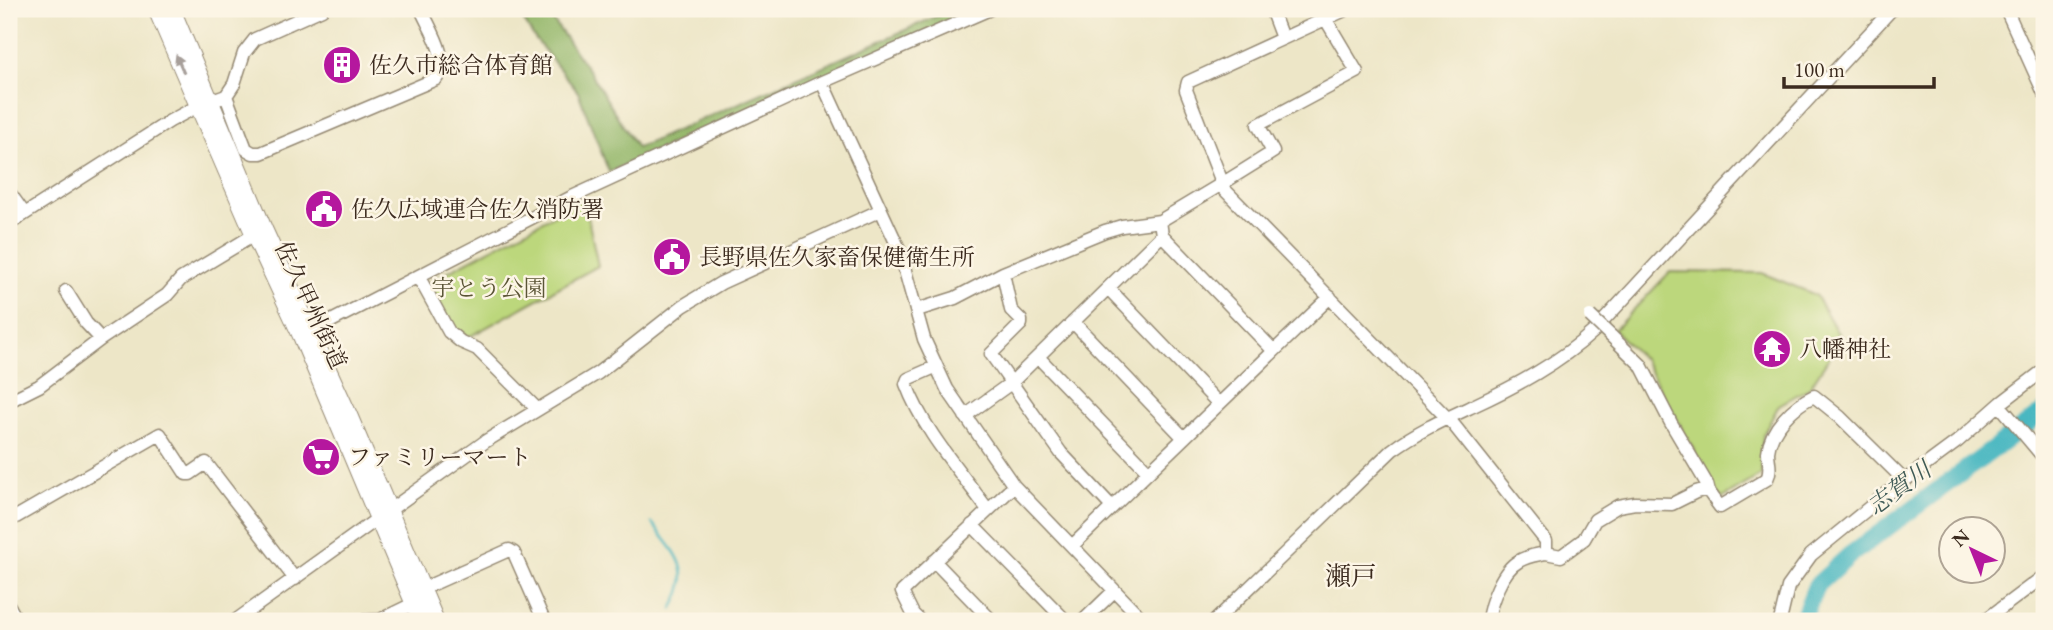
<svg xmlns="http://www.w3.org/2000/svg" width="2053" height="630" font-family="'EB Garamond','Noto Serif JP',serif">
	<rect width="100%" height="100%" fill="#fcf5e5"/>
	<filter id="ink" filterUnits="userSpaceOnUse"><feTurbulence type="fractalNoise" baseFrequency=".0143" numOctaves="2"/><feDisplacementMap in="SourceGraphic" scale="14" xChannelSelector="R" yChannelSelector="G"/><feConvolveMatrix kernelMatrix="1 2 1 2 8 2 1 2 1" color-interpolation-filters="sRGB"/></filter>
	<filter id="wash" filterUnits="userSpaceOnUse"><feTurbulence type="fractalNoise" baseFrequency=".00686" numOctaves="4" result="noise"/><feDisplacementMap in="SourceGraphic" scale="28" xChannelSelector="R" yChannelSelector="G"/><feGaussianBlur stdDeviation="1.57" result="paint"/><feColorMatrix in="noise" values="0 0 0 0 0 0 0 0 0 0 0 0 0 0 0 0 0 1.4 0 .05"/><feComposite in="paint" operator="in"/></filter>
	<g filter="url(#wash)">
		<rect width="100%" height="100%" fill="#ede6c7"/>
		<!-- green -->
		<path fill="#bcd77c" stroke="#7c804d" stroke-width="2" d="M584 199 598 266 469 337 453 329 429 285 432 280Z
			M1670 272 1762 273 1816 295 1841 339 1809 388 1779 405 1763 435 1761 475 1721 499 1644 360 1614 330Z"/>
		<!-- forest -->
		<path fill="#95b86c" stroke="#687145" stroke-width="2" d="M517 9H545L589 71 637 148 953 9H980L609 172 578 92 533 36Z"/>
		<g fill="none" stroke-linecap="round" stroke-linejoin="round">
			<!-- stream -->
			<path stroke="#49b7c1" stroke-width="2.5" d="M652 523C676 554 696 569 672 609"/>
			<!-- river -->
			<path stroke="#49b7c1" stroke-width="18" d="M1802 621 1816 586 1850 555 2044 412"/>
		</g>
	</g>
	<g filter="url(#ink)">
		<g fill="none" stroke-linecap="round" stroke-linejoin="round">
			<defs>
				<path id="minor" d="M1271 9 1282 38
					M2006 9 2044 93
					M1325 18 1357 72 1258 125 1273 152 1220 185 1453 424 1546 541V553C1537 555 1527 556 1519 561 1502 570 1490 603 1488 621
					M822 82 899 249 924 339 947 389 1014 486 1144 621
					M226 96 246 149 253 153H261L436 79C451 58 430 30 421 9
					M9 192 24 213
					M9 224 170 121 198 106 226 96 234 84 244 53 255 39 322 9
					M1162 235 1274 351
					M1003 273 1011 310 1021 320V324L991 354 1061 453 1112 507
					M416 278 422 283 449 332 461 342 477 349 537 409
					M1108 288 1219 404
					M66 291 86 323 101 339
					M917 310 955 298 1003 273 1105 231 1122 226 1160 221 1220 185V177L1186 90 1188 82 1347 9
					M1073 322 1184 438
					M312 331 572 197 822 82 990 9
					M1611 336 1641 365 1671 423 1707 484 1709 492 1720 507 1767 479C1772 469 1768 462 1768 452 1770 429 1794 405 1814 396L1840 417 1905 481
					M1038 357 1149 472
					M935 367 908 379 906 384C923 430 959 470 988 510
					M9 401 39 386 101 339 167 295 181 279 254 235
					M2001 403 2002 408 2044 458
					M965 416 1011 383 1162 235 1160 221
					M9 521 160 434 186 474H190L206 463 295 579
					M972 525 1066 621
					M1072 546 1330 297
					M1546 553 1561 556 1584 539 1595 520 1618 506 1635 503 1672 504 1696 492 1703 490 1709 492
					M934 561 992 621
					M422 589 509 550 514 553 544 621
					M9 606 17 621
					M235 621 486 441 598 373 683 306 721 283 881 210
					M354 621 380 620 413 604
					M920 621 913 614 902 592 1014 486
					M1083 621 1114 591
					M1215 621 1392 450C1418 431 1445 419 1473 406 1516 386 1559 363 1594 331L1892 9
					M1780 621 1788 587 1811 555 1881 498 1958 441 2001 403 2044 370
					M1984 621 2044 576"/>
				<path id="major" d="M156 9 254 235 301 336 421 621
					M172 9 264 229 349 415 436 621"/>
			</defs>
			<!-- minor casing -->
			<use href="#minor" stroke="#948872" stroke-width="15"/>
			<!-- major casing -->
			<use href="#major" stroke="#948872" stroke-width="18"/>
			<!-- minor -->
			<use href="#minor" stroke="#fff" stroke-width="12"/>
			<!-- major -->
			<use href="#major" stroke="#fff" stroke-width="16"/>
			<defs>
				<path id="minor-bridge" d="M1590 316 1611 336"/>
			</defs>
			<!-- minor-bridge casing -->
			<use href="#minor-bridge" stroke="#948872" stroke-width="15" stroke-linecap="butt"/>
			<!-- minor-bridge -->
			<use href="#minor-bridge" stroke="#fff" stroke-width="12"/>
		</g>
		<!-- one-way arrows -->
		<defs><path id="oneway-solid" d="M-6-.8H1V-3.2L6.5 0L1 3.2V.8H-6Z" transform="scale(1.75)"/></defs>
		<use fill="#a79f9a" href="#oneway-solid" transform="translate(180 64) rotate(-113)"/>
	</g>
	<!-- icons -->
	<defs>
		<symbol id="building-disc" viewBox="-11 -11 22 22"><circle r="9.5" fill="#b5179e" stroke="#fcf5e5"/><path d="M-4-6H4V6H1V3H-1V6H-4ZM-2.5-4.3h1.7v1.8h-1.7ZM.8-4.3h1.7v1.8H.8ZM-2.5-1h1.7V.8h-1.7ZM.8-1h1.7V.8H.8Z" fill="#fff"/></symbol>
		<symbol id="civic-disc" viewBox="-11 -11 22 22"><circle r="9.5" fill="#b5179e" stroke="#fcf5e5"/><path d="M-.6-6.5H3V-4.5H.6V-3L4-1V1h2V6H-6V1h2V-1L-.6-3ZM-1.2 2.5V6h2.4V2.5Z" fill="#fff"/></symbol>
		<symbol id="temple-disc" viewBox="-11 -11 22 22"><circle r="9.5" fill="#b5179e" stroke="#fcf5e5"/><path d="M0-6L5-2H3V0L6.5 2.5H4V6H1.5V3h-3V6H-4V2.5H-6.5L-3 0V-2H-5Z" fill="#fff"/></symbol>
		<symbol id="supermarket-disc" viewBox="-11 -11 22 22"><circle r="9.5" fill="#b5179e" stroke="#fcf5e5"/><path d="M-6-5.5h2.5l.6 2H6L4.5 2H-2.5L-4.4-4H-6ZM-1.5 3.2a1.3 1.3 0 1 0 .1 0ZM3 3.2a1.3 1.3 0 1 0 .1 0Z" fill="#fff"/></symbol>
	</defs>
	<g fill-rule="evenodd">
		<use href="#building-disc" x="320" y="43" width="44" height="44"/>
		<use href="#civic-disc" x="302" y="187" width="44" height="44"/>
		<use href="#civic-disc" x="650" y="235" width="44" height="44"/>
		<use href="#temple-disc" x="1750" y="327" width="44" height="44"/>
		<use href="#supermarket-disc" x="299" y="435" width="44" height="44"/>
	</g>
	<g text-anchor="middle" stroke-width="5" stroke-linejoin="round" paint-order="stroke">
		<!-- poi labels -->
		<g font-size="23" fill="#3b2a1e" stroke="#fcf5e5" text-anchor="start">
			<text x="369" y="73">佐久市総合体育館</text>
			<text x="351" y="217">佐久広域連合佐久消防署</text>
			<text x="699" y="265">長野県佐久家畜保健衛生所</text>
			<text x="1799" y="357">八幡神社</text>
			<text x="348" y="465">ファミリーマート</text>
		</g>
		<!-- park labels -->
		<g font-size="23" fill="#5b5536" stroke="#fcf5e5">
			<text x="489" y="296">宇とう公園</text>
		</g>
		<!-- street labels -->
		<g font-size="23" fill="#3b2a1e" stroke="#fcf5e5">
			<text transform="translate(311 305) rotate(65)" y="8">佐久甲州街道</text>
		</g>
		<!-- water labels -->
		<g font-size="24" font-style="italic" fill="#405b57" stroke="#fcf5e5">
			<text transform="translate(1899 488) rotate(-36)" y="8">志賀川</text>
		</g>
		<!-- quarter labels -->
		<g font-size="26" fill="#3b2a1e" stroke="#fcf5e5">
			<text x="1351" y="585">瀬戸</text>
		</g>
	</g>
	<!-- margin -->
	<rect width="2053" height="630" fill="none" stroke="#fcf5e5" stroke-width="35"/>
	<!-- north arrow -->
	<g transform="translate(1972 550) rotate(317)"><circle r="33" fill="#fcf5e5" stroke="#afa495" stroke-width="2"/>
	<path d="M0-5L12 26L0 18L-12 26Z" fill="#b5179e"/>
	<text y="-10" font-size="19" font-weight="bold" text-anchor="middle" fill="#3b2a1e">N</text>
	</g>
	<!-- scale -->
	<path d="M1784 77v10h150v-10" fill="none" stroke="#3b2a1e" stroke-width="3.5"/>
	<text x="1794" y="77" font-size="21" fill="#3b2a1e" stroke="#fcf5e5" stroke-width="5" paint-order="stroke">100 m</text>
</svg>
